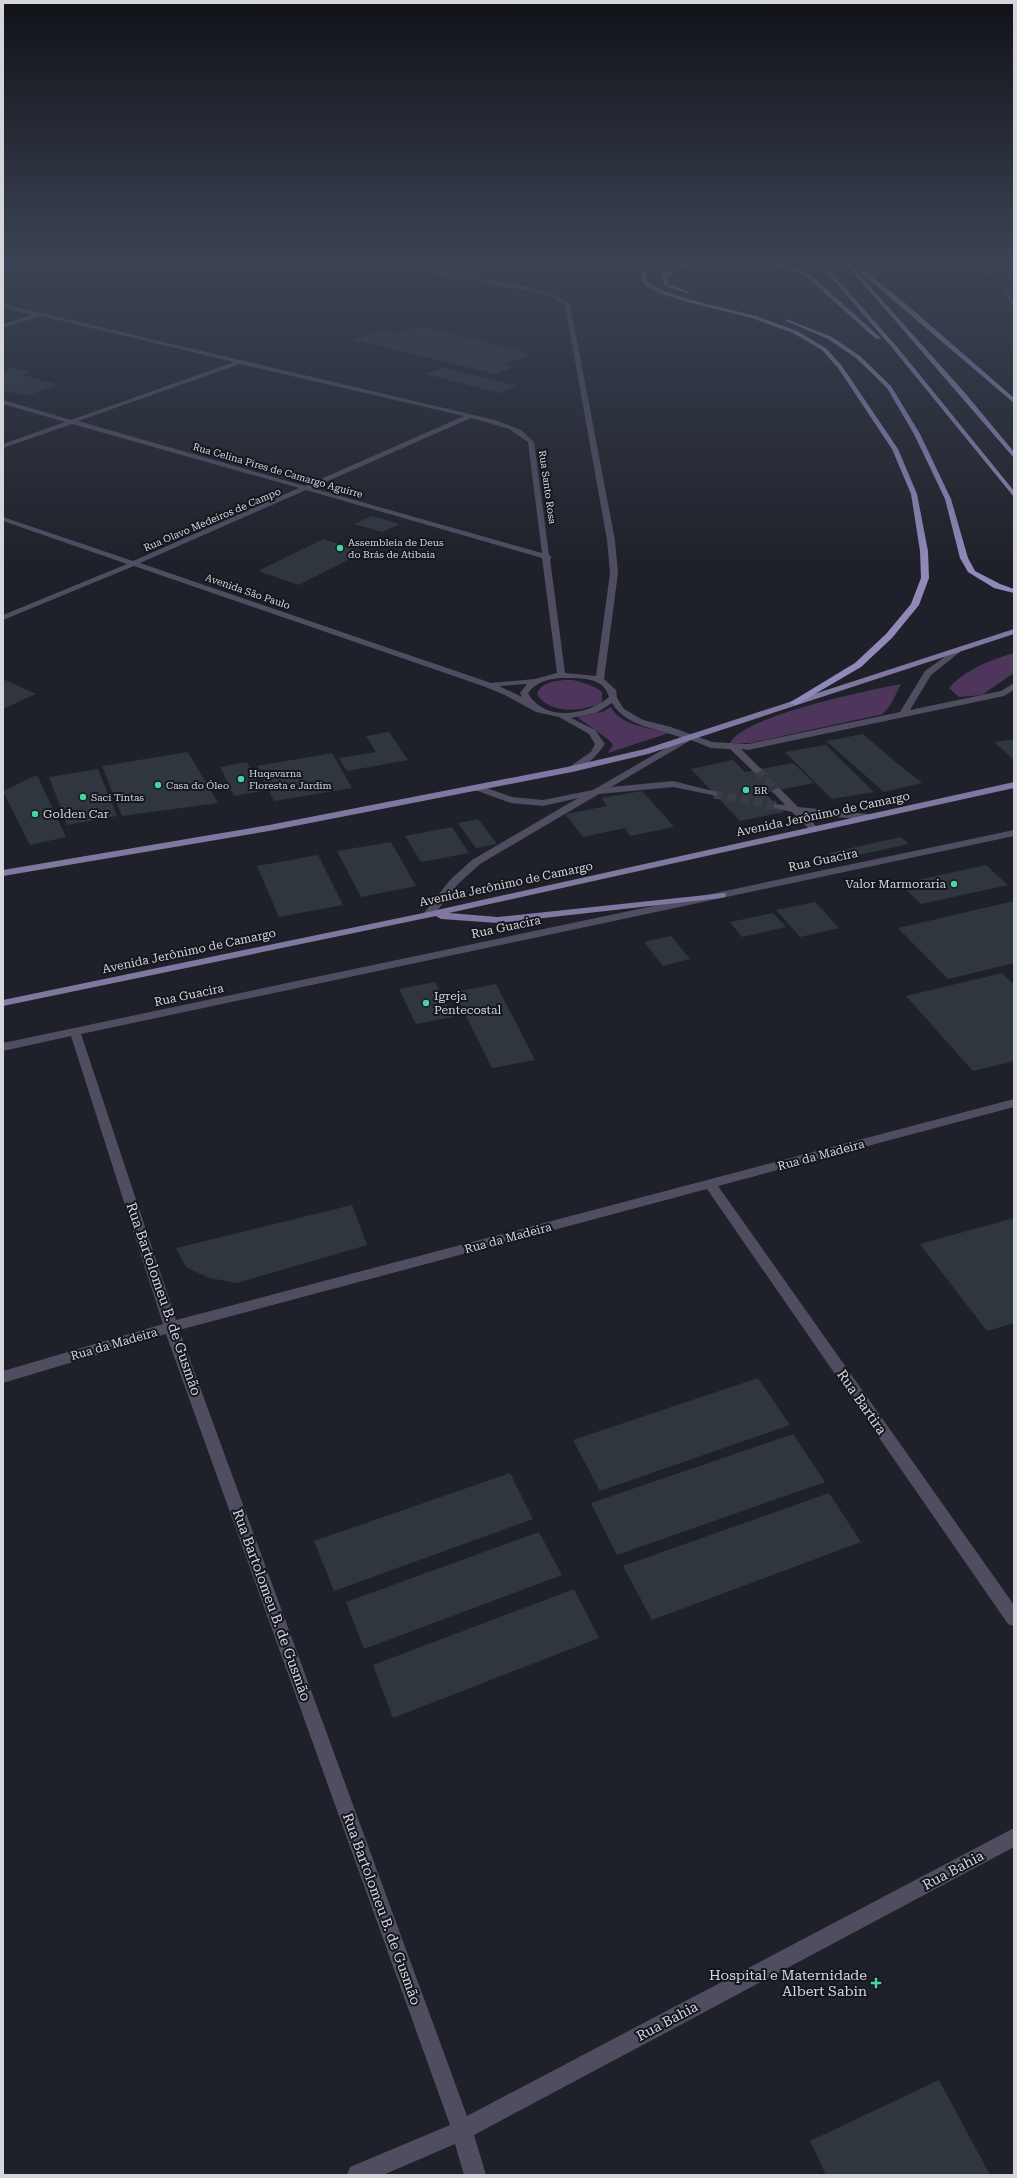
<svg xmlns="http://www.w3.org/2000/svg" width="1017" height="2178" font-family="'Roboto Serif',serif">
	<rect width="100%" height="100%" fill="#1e2129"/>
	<!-- green -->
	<path fill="#4e355b" d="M1014 653V673L982 695 959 697 949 688C966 669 990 660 1014 653Z
		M573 680C584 683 593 685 602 692V702C584 712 549 715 537 694 542 680 560 680 573 680Z
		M901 684 891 704 883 714 750 743H730C743 716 869 690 901 684Z
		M611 707C619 725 652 729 669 733L608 753 613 745 610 741 577 717 602 712Z"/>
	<!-- building -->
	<path fill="#30363e" d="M419 326 518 349 529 355 504 365 514 367 496 374 354 340 382 330 398 334Z
		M13 368 30 372 23 375 59 385 26 396 7 391 3 392V371Z
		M444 368 517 386 499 393 425 374Z
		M372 516 400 524 382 532 354 524Z
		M323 539 363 552 299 585 258 571Z
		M3 679 36 694 3 709Z
		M389 732 408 760 347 771 339 758 376 752 366 736Z
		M863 734 892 759 922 783 884 792 826 741Z
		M1014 739V760L994 742Z
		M826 745 874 792 832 799 785 752Z
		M188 752 218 803 122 816 102 766Z
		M332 753 352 788 274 801 257 766Z
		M733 760 745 772 793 763 814 783 765 793 784 812 740 821 691 769Z
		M247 762 262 791 234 796 220 767Z
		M98 769 117 816 67 825 49 777Z
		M37 775 66 837 30 845 3 791Z
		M642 791 674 827 630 836 625 828 583 837 565 814 607 806 601 798Z
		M478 819 497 844 476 848 458 823Z
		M452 827 469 853 421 862 405 836Z
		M901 837 909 844 836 860 829 853Z
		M391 842 416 886 361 897 337 851Z
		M318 855 343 905 279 917 257 866Z
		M986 865 1008 885 921 904 900 884Z
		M1014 901V963L948 979 898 928Z
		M815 902 839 928 800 937 776 910Z
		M773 913 786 927 742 937 730 922Z
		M671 936 690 959 663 966 644 942Z
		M1002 973 1014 985V1061L973 1071 906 996Z
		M435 982 453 1017 416 1024 399 989Z
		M496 984 535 1060 492 1068 454 992Z
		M352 1205 367 1245 237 1283 209 1278 186 1267 176 1248Z
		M1014 1218V1323L987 1331 920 1244Z
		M758 1378 790 1425 600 1491 573 1440Z
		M793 1434 825 1482 617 1555 591 1503Z
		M510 1473 533 1519 334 1591 314 1541Z
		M829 1493 861 1542 652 1620 623 1566Z
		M539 1532 562 1575 364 1649 346 1602Z
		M574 1589 599 1638 393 1718 373 1665Z
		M939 2080 990 2175H826L810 2141Z"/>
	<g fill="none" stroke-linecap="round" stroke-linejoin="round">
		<!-- minor-tunnel -->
		<path stroke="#393c44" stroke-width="9" stroke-dasharray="9 4.5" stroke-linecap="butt" d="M757 770 777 791
			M714 794 777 806"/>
		<!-- minor -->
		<path fill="#504d61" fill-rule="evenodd" d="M386 264H394L524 286 554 294 570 304 615 540 618 573 604 679 616 690 617 698 624 709 643 720 671 727 712 742 748 744 900 712 925 671 957 648H960V652L931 675 910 710 1001 691 1014 683V690L1004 696 748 750 741 749 762 770 757 773 754 772 730 749 711 748 691 740 611 787 673 781 717 792V796L673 787 599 794 480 864 458 884 432 917H424L423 915 424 913 450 880 472 860 578 798 543 806 511 803 475 790V786H481L512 797 543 800 593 790 683 738C659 729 626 727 612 703L596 713 571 718 595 730 605 744C599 753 581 774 569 771V767L591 752 595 744 589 734 559 717 536 712 505 695 483 686 134 566 3 620V615L127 564 3 521V517L133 561 299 488 72 424 3 448V444L65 422 3 404V400L71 420 234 362 41 316 3 328V324L34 315 3 308V304L495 420 521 430 534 442 549 555 552 557 550 559 565 673 596 676 610 573 607 540 565 305 550 296 524 290ZM240 364 464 416 305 486 78 421ZM471 418 509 429 528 442 542 553 312 488ZM306 490 542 558 557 673 535 679 491 683 140 563ZM561 678C578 678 604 676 609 697 587 716 543 722 528 693 536 682 548 679 561 678ZM527 684 520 693 522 697 499 686Z
			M976 264H980L991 274 987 275Z
			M1007 290 1014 301V308L1004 292Z
			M777 788 780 789 798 807 868 814 873 817 868 820 804 814 819 829 814 832 811 831 792 812 774 808V804L785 805 772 791Z
			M1014 830V836L81 1034 176 1320 1014 1099V1107L718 1186 1014 1605V1626L1008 1624 707 1189 179 1330 467 2116 1014 1828V1847L474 2135 486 2175H464L455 2144 383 2175H347L350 2167 450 2125 166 1334 3 1383V1371L163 1324 71 1036 3 1051V1043Z"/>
		<!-- major -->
		<path fill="#8078a1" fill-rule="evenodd" d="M1014 629V634L648 754 572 772 269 831 3 876V870L269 825 572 766 645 749Z
			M1014 782V788L449 913 498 917 725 893 726 895 725 897 721 898 498 923 441 919 436 916 3 1006V1000L428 912Z"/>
		<!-- highway -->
		<path fill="#9289bb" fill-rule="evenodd" d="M651 264H656L647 269 645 273 648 283 666 292 691 300 756 316 797 331 826 348 842 366 898 449 917 494 928 551 929 578 919 605 892 638 861 667 796 705 789 703 855 663 886 634 911 604 921 578 920 551 911 494 892 449 838 368 822 350 793 333 752 318 687 302 662 294 644 285 641 273 643 267Z
			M688 264H698L681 267 666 276 669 284 689 292V294L665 286 661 275 678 265Z
			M765 264C781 262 801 269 814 278L881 338 876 339 810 280 798 272Z
			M820 264H824L898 348 1014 491V497L894 350Z
			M846 264H850L965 393 1014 452V458Z
			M861 271H865L905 303 1014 398V403L861 273Z
			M786 319 832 337 860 356 891 386 920 434 951 499 968 558 975 571 1000 584 1014 589V593L994 588 968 572 960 558 945 499 914 434 887 388 856 358 828 339 786 321Z"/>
	</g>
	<!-- sky -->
	<linearGradient id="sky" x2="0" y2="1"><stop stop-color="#101217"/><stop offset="0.46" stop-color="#3b4354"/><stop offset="1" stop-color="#3b4354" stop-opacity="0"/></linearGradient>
	<rect width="1017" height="568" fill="url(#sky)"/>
	<!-- markers -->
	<g fill="#48d49d" stroke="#15171f" stroke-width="1.5">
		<circle cx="340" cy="548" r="4"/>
		<circle cx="241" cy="779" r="4"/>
		<circle cx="158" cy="785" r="4"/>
		<circle cx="746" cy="790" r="4"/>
		<circle cx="83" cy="797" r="4"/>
		<circle cx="35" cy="814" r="4"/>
		<circle cx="954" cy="884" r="4"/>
		<circle cx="426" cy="1003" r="4"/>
		<path d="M874 1977h4v4h4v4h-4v4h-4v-4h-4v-4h4z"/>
	</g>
	<g text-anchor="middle" stroke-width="4" stroke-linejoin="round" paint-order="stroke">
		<!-- far-street labels -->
		<g font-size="10" fill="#d5d6dc" stroke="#15171f">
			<text transform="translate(278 470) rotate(16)" y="4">Rua Celina Pires de Camargo Aguirre</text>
			<text transform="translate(548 487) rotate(82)" y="4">Rua Santo Rosa</text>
			<text transform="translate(212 519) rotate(-23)" y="4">Rua Olavo Medeiros de Campo</text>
			<text transform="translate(248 591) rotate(19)" y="4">Avenida São Paulo</text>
		</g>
		<!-- far-poi labels -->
		<g font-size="10" fill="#d5d6dc" stroke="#15171f" text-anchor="start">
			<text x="348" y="546">Assembleia de Deus<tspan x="348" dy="12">do Brás de Atibaia</tspan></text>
			<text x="249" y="777">Huqsvarna<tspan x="249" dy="12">Floresta e Jardim</tspan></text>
			<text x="166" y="789">Casa do Óleo</text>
			<text x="754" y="794">BR</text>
			<text x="91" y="801">Saci Tintas</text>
		</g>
		<!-- poi labels -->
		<g font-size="12" fill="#d5d6dc" stroke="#15171f" text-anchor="start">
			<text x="43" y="818">Golden Car</text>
			<text x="946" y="888" text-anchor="end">Valor Marmoraria</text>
			<text x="434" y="1000">Igreja<tspan x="434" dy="14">Pentecostal</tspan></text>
		</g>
		<!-- street labels -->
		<g font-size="12" fill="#d5d6dc" stroke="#15171f">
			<text transform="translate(823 814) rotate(-12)" y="4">Avenida Jerônimo de Camargo</text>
			<text transform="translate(823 860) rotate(-12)" y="4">Rua Guacira</text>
			<text transform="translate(506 884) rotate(-12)" y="4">Avenida Jerônimo de Camargo</text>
			<text transform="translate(506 927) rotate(-12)" y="4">Rua Guacira</text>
			<text transform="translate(189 951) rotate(-12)" y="4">Avenida Jerônimo de Camargo</text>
			<text transform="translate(189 995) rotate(-12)" y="4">Rua Guacira</text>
			<text transform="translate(821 1155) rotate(-15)" y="4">Rua da Madeira</text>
			<text transform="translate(508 1238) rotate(-15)" y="4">Rua da Madeira</text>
			<text transform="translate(114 1344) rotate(-16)" y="4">Rua da Madeira</text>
		</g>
		<!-- near-street labels -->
		<g font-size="14" fill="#d5d6dc" stroke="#15171f">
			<text transform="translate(164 1299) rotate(71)" y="5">Rua Bartolomeu B. de Gusmão</text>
			<text transform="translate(862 1402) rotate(55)" y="5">Rua Bartira</text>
			<text transform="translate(272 1605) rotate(70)" y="5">Rua Bartolomeu B. de Gusmão</text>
			<text transform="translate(953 1870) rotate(-28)" y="5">Rua Bahia</text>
			<text transform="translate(382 1909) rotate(70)" y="5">Rua Bartolomeu B. de Gusmão</text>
			<text transform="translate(667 2021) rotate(-28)" y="5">Rua Bahia</text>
		</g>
		<!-- near-poi labels -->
		<g font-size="14" fill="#d5d6dc" stroke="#15171f" text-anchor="end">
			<text x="867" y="1980">Hospital e Maternidade<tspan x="867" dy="16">Albert Sabin</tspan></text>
		</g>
	</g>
	<!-- border -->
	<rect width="1017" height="2178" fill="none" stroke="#d5d6dc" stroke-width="8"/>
</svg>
